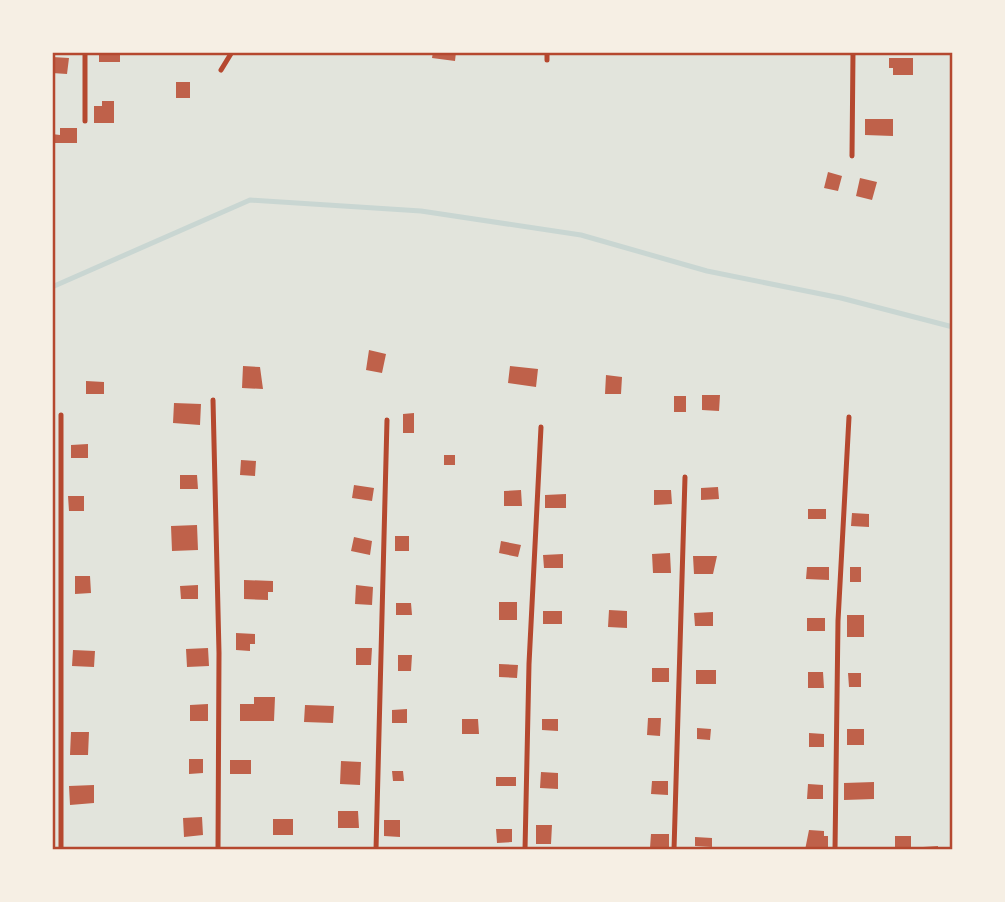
<svg xmlns="http://www.w3.org/2000/svg" width="1005" height="902" font-family="Commissioner,sans-serif">
	<rect width="100%" height="100%" fill="#f6efe4"/>
	<!-- green -->
	<path fill="#e2e4dc" d="M52 53H952V849H53Z"/>
	<g fill="none" stroke-linecap="round" stroke-linejoin="round">
		<!-- stream -->
		<path stroke="#c9d6d2" stroke-width="5" d="M52 287 250 200 421 211 581 235 707 271 841 298 953 327"/>
	</g>
	<!-- building -->
	<path fill="#bf614a" d="M99 52H120V62H99Z
		M433 52H456L455 61 432 58Z
		M52 57 69 58 67 74 52 73Z
		M889 58H913V75H893V68H889Z
		M176 82H190V98H176Z
		M102 101H114V123H94V106H102Z
		M865 119H893V136L865 135Z
		M60 128H77V143H52V134L60 135Z
		M828 172 842 176 838 191 824 188Z
		M860 178 877 182 872 200 856 196Z
		M369 350 386 354 382 373 366 370Z
		M243 366 260 367 263 389 242 388Z
		M510 366 538 369 536 387 508 383Z
		M606 375 622 377 621 394H605Z
		M86 381 104 382V394H86Z
		M702 395H720L719 411 702 410Z
		M674 396H686V412H674Z
		M174 403 201 404 200 425 173 423Z
		M414 413V433H403V414Z
		M88 444V458H71V445Z
		M444 455H455V465H444Z
		M241 460 256 461 255 476 240 475Z
		M180 475H197L198 489H180Z
		M354 485 374 488 372 501 352 498Z
		M718 487 719 499 701 500V488Z
		M521 490 522 506H504V491Z
		M654 490H671L672 504 654 505Z
		M566 494V508H545V495Z
		M68 496H84V511H69Z
		M808 509H826V519H808Z
		M852 513 869 514V527L851 526Z
		M197 525 198 550 172 551 171 526Z
		M395 536H409V551H395Z
		M354 537 372 541 370 555 351 551Z
		M501 541 521 545 518 557 499 553Z
		M670 553 671 573H653L652 554Z
		M563 554V568H544L543 555Z
		M693 556H717L713 574H694Z
		M807 567H829V580L806 579Z
		M850 567H861V582H850Z
		M75 576H90L91 593 75 594Z
		M244 580 273 581V592H268V600L244 599Z
		M198 585V599H181L180 586Z
		M356 585 373 587 372 605 355 604Z
		M499 602H517V620H499Z
		M396 603H411L412 615H396Z
		M609 610 627 611V628L608 627Z
		M543 611H562V624H543Z
		M713 612V626H695L694 613Z
		M847 615H864V637H847Z
		M807 618H825V631H807Z
		M236 633 255 634V644H250V651L236 650Z
		M208 648 209 666 187 667 186 649Z
		M356 648H372L371 665H356Z
		M73 650 95 651 94 667 72 666Z
		M398 655H412L411 671H398Z
		M499 664 518 665 517 678 499 677Z
		M652 668H669V682H652Z
		M696 670H716V684H696Z
		M808 672H823L824 688H808Z
		M848 673H861V687H849Z
		M254 697H275L274 721H240V704H254Z
		M208 704V721H190V705Z
		M305 705 334 706 333 723 304 722Z
		M407 709V723H392V710Z
		M648 718H661L660 736 647 735Z
		M462 719H478L479 734H462Z
		M542 719H558V731L542 730Z
		M697 728 711 729 710 740 697 739Z
		M847 729H864V745H847Z
		M71 732H89L88 755H70Z
		M809 733 824 734V747H809Z
		M189 759H203V773L189 774Z
		M230 760H251V774H230Z
		M341 761 361 762 360 785 340 784Z
		M392 771H403L404 781H393Z
		M541 772 558 773V789L540 788Z
		M496 777H516V786H496Z
		M652 781H668V795L651 794Z
		M874 782V799L844 800V783Z
		M808 784 823 785V799H807Z
		M94 785V803L70 805 69 786Z
		M338 811H358L359 828H338Z
		M202 817 203 835 184 837 183 818Z
		M273 819H293V835H273Z
		M384 820H400V837L384 836Z
		M536 825H552L551 844H536Z
		M496 829H512V842L497 843Z
		M809 830 824 831V836H828V850H805Z
		M651 834H669V849L650 848Z
		M895 836H911V847H895Z
		M695 837 712 838V847L695 846Z
		M938 846V850H923V847Z"/>
	<g fill="none" stroke-linecap="round" stroke-linejoin="round">
		<!-- service -->
		<path stroke="#b5482f" stroke-width="5" d="M85 52V121
			M547 60V52
			M221 70 232 52
			M852 156 853 52
			M213 400 219 653 218 850
			M61 415V850
			M376 850 387 420
			M525 850 529 664 541 427
			M674 850 685 477
			M835 850 838 621 849 417"/>
	</g>
	<!-- border -->
	<rect width="1005" height="902" fill="none" stroke="#f6efe4" stroke-width="108"/>
	<rect x="54" y="54" width="897" height="794" fill="none" stroke="#b5482f" stroke-width="2.5"/>
</svg>
